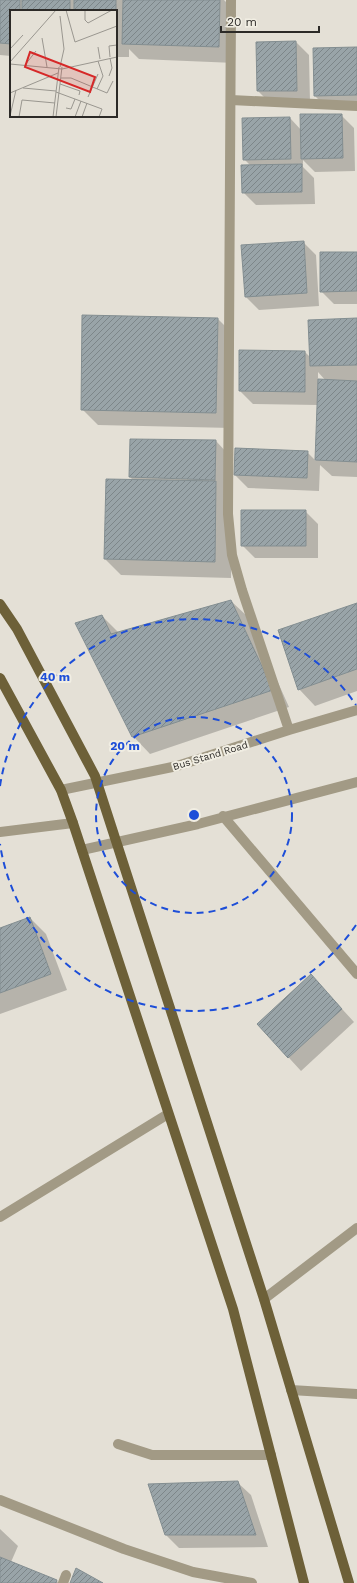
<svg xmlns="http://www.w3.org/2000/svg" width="357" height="1583" font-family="'Work Sans',sans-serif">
	<defs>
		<pattern id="building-hatch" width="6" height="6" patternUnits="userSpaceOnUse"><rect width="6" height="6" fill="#99a4a8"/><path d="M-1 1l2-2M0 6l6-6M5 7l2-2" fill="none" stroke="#7d8689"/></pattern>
	</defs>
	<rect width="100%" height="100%" fill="#e4e0d6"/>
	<!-- shadow -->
	<path fill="#0003" fill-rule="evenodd" d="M0 0H224L236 12 235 63 139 59 129 49V57H116V11H11V56L0 55Z
		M296 42 309 55 310 103 271 104 258 91 257 43Z
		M357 48V108L328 109 315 96Z
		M341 115 354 128 355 171 315 172 303 160V167L314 178 315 204 256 205 243 192 251 166 244 159 290 118 302 131Z
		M303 242 316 255 319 306 259 310 246 297Z
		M357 253V304H334L321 291Z
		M218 319 234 335 232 428 98 425 82 409Z
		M357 319V477L332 476 320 465 319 491 248 488 235 475 307 452 316 461 318 405 253 404 240 391 305 352 311 358ZM318 372 326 381 318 380Z
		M216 441 228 454 232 498 231 578 121 575 105 559 133 480 130 477Z
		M305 511 318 524V558H255L242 545Z
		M231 601 249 618 289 707 150 754 133 736 102 616 119 633Z
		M357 604V691L315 706 299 689Z
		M30 918 46 934 67 990 0 1014V929Z
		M311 975 354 1022 301 1071 258 1024Z
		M237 1482 251 1495 268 1547 179 1548 166 1535Z
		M0 1529 18 1546 11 1562 57 1581 59 1583H0Z"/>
	<!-- building -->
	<path fill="url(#building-hatch)" stroke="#838e91" d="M0 0H20V11H11V44L0 43Z
		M22 0H70V11H22Z
		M74 0H116V45V11H74Z
		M123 0H220L219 47 122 44Z
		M296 41 297 91H257L256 42Z
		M357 47V95L314 96 313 48Z
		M300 114H342L343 158 301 159Z
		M290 117 291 159 243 160 242 118Z
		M302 164V192L242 193 241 165Z
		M304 241 307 293 245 297 241 245Z
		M320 252H357V291L320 292Z
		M82 315 218 318 216 413 81 410Z
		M357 318V365L310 366 308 320Z
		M239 350 305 351V392L239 391Z
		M318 379 357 381V462L315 460Z
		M130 439 216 440 215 480 129 477Z
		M235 448 308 451 307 478 234 475Z
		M106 479 216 481 215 562 104 559Z
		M241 510H306V546H241Z
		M231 600 273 690 132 737 75 623 102 615 111 634Z
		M357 603V669L298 690 278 630Z
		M30 917 51 974 0 993V928Z
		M311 974 342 1009 288 1058 257 1024Z
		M238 1481 256 1535H165L148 1484Z
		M0 1557 57 1580 56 1583H0Z
		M76 1568 103 1583H70Z"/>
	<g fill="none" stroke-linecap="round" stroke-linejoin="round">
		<!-- minor -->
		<path stroke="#a29a85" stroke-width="10" d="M231 0 228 514 232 555 242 590 289 730
			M231 100 357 106
			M61 790 177 766 289 730 357 710
			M223 816 357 974
			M0 832 73 823
			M82 850 198 824 357 782
			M0 1217 168 1114
			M264 1299 357 1228
			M291 1390 357 1394
			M118 1444 152 1455H271
			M0 1500 124 1549 193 1572 252 1583
			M63 1583 66 1575"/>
		<!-- major -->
		<path stroke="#6d6038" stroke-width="10" d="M0 604 17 629 95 776 264 1299 349 1583
			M0 678 61 790 73 823 233 1309 304 1583"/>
	</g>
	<!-- distance rings -->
	<g fill="none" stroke="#1d4ed8" stroke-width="2" stroke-dasharray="7 5">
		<circle cx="194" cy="815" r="98"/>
		<path d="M356 925A196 196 0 0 1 0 844M0 786A196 196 0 0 1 356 705"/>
	</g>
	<g text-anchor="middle" stroke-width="4" stroke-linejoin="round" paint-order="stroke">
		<!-- street labels -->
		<g font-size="10" fill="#2c2a27" stroke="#f1eee3">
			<text transform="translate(210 755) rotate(-17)" y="4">Bus Stand Road</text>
		</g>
	</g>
	<!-- overview -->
	<g transform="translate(10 10)">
		<rect width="107" height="107" fill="#e4e0d6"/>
		<path fill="none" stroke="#9a9790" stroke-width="1" d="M56 0 65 32 107 16M75 0V10L78 13 102 0M50 6 54 39 50 57M32 28 37 57M88 37 90 49M0 39 13 25M100 47 99 36 107 35M0 52 46 0M0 54 52 59 107 47M15 55 26 41M99 66 102 58 100 48M51 68H61L97 83 103 71M50 74 70 81 69 85M13 78 46 81M87 79 93 66 88 51M46 82 92 99 89 107M0 83 48 63M78 87 88 64M56 98 61 99 65 89M0 106 6 80M9 107 12 90 45 93M43 107 49 57M46 107 52 57M65 107 71 91M72 107 77 93"/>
		<path fill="#d62828" fill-opacity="0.15" stroke="#d62828" stroke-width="2" d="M20 42 85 67 80 82 15 57Z"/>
		<rect width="107" height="107" fill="none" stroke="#2c2a27" stroke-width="2"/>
	</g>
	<circle cx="194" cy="815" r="6" fill="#1d4ed8" stroke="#f1eee3" stroke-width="2"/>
	<g font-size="12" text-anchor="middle" font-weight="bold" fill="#1d4ed8" stroke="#f1eee3" stroke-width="4" stroke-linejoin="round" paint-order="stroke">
		<text x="55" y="681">40 m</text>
		<text x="125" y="750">20 m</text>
	</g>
	<!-- scale -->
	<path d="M221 26v6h98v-6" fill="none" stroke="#2c2a27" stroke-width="2"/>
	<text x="227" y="26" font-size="12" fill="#2c2a27" stroke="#f1eee3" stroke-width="3" paint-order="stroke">20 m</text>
</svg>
